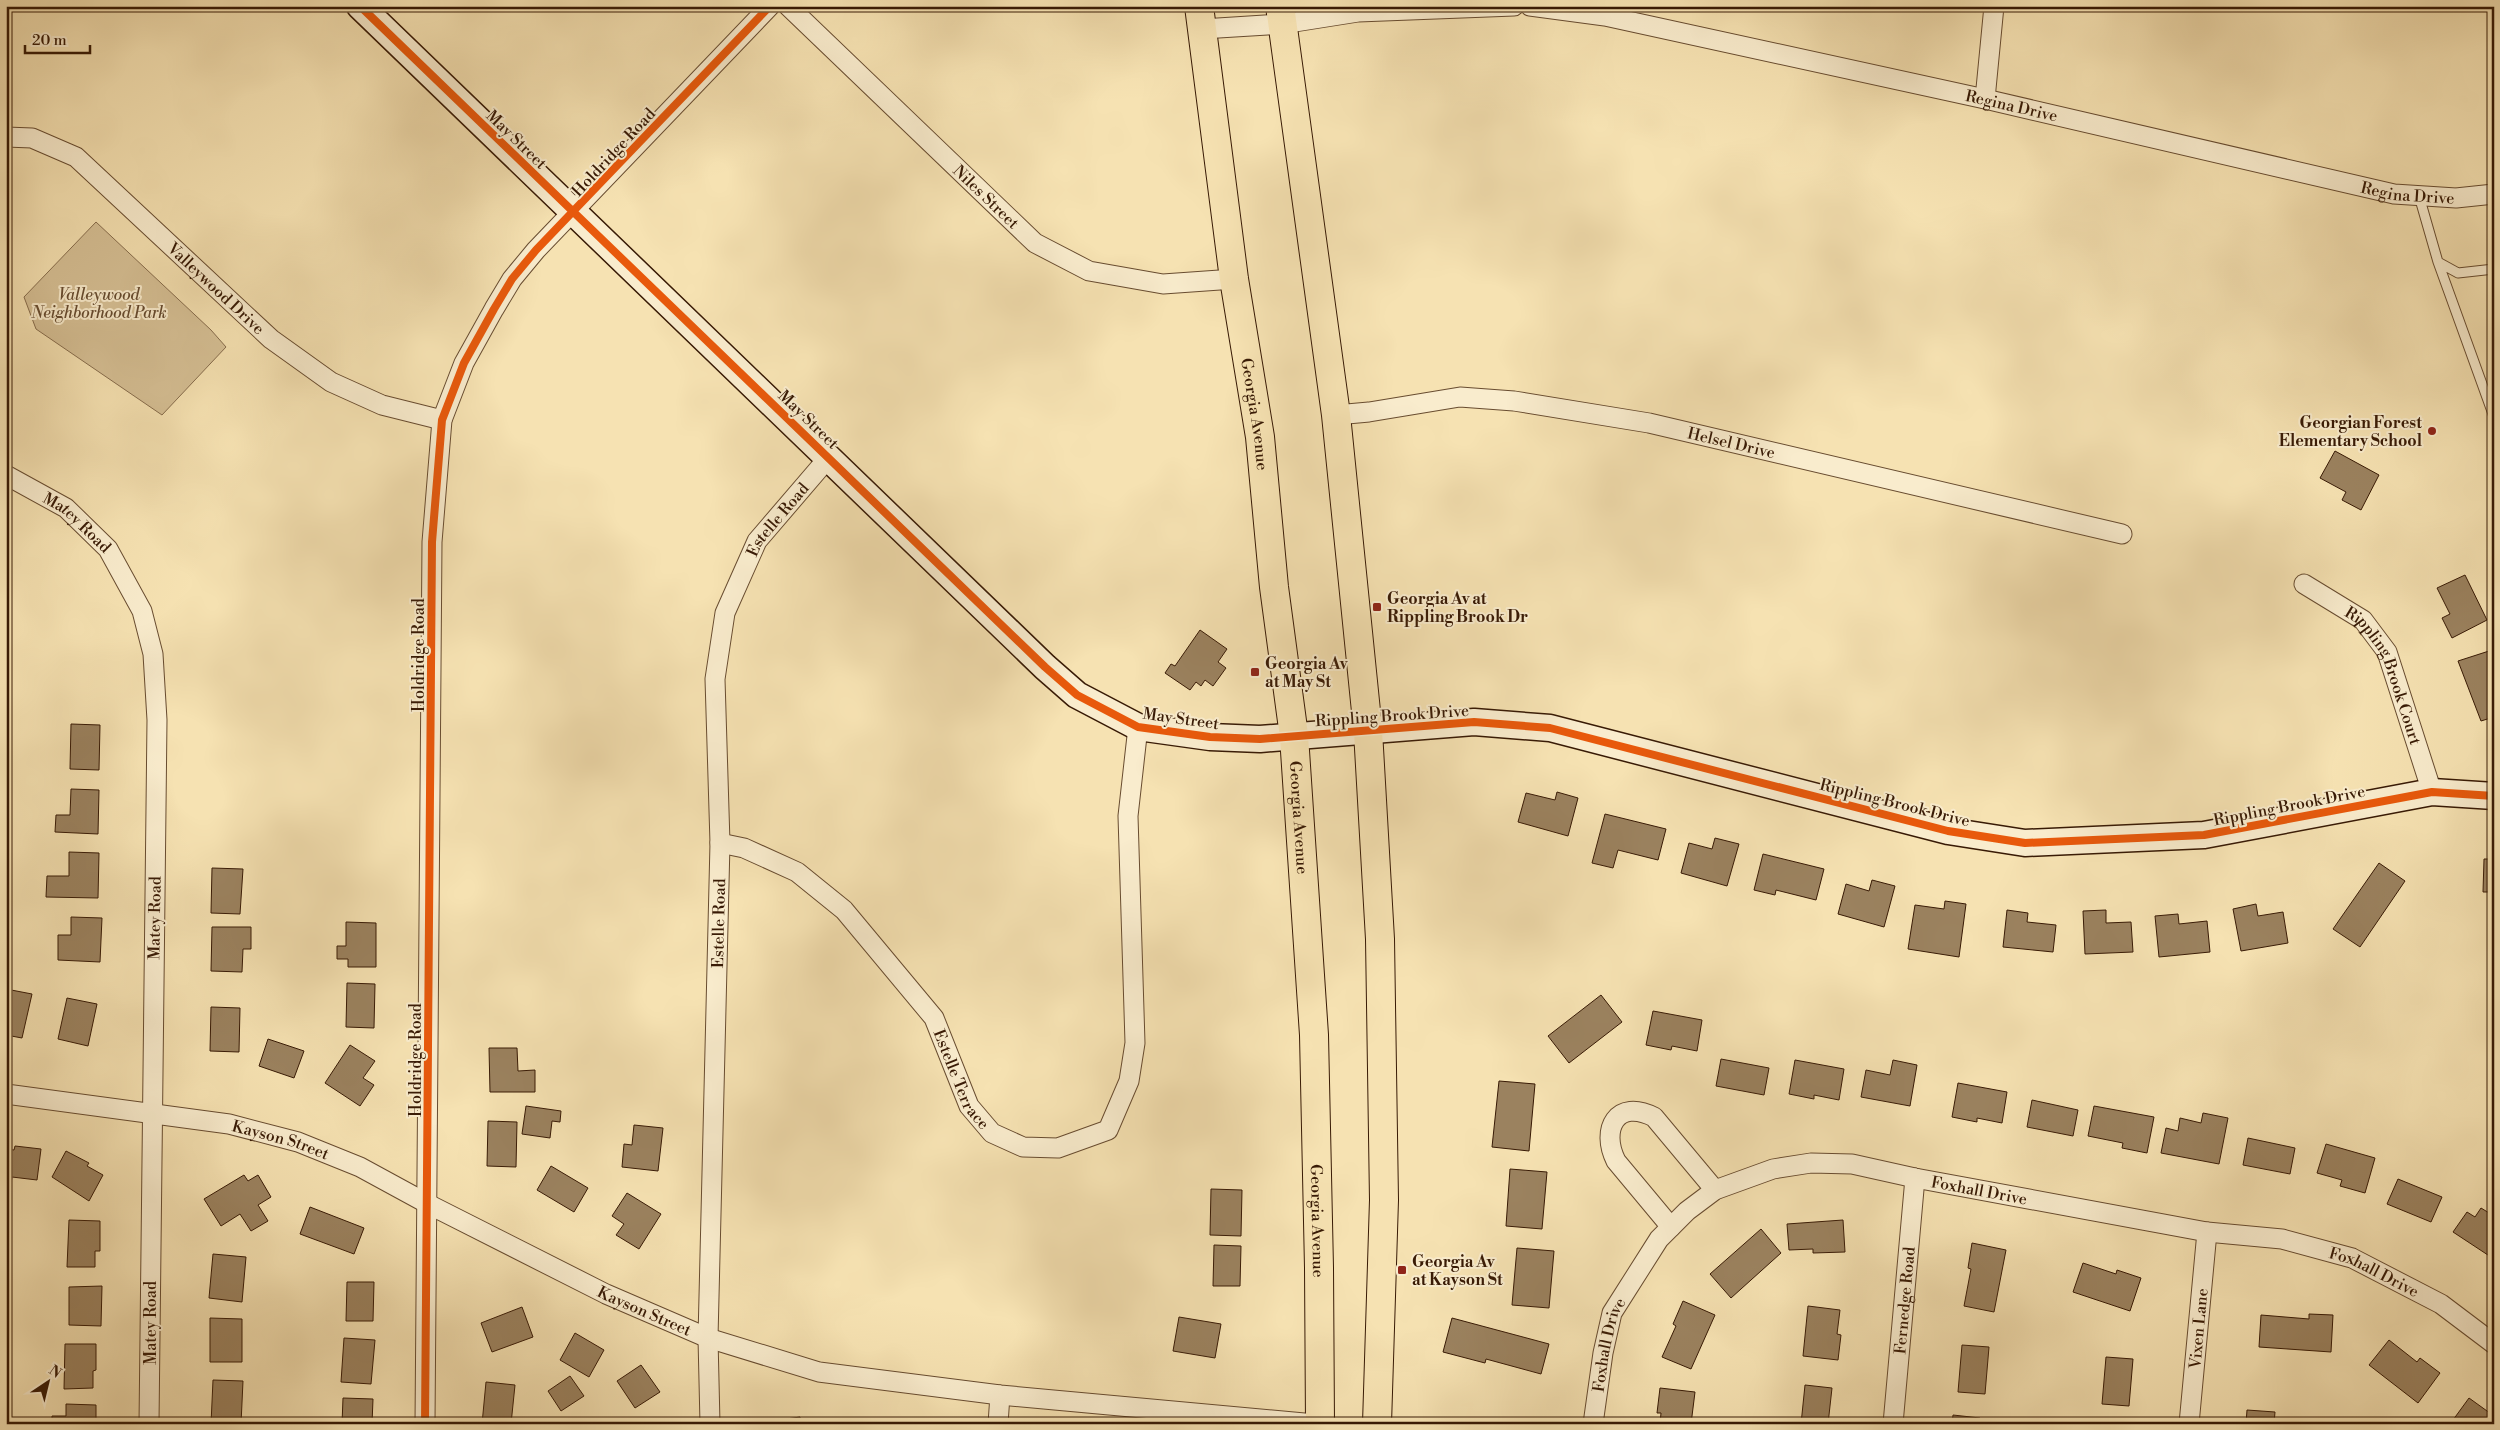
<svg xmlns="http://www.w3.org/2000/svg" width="2500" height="1430" font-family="'Libre Bodoni',serif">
	<rect width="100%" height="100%" fill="#f6e2b2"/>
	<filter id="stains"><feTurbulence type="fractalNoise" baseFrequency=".004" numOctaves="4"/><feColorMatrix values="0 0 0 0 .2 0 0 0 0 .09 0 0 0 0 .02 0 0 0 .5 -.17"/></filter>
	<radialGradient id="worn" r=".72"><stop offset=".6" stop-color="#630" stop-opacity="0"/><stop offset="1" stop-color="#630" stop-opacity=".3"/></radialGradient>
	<!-- green -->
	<path fill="#d6c095" stroke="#876d4d" d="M96 222 211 330 226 347 162 415 36 329 24 297Z"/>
	<!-- building -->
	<path fill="#9b825f" stroke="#381a05" d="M2335 451 2379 475 2361 510 2342 500 2346 492 2320 478Z
		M2465 575 2487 620 2452 638 2442 618 2450 614 2437 588Z
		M1200 630 1227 649 1218 662 1226 668 1213 686 1205 680 1201 686 1196 682 1190 690 1165 673 1171 664 1175 666Z
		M2489 651 2494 664V717L2481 721 2458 661Z
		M71 724 100 725 99 770 70 769Z
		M71 789 99 790 98 834 55 832 56 815H70Z
		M1557 792 1578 798 1568 836 1518 822 1526 793 1555 800Z
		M1605 814 1666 829 1658 860 1618 850 1613 868 1592 863Z
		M1715 838 1739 844 1727 886 1681 873 1689 843 1712 849Z
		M69 852 99 853 98 898 46 897 47 876H69Z
		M1763 854 1824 869 1816 900 1776 890 1775 895 1754 890Z
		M2484 859H2494V892H2483Z
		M2379 863 2405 881 2360 947 2333 929Z
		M212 868 243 869 240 914 211 913Z
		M1872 880 1895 886 1884 927 1838 914 1846 884 1869 891Z
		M1945 901 1966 904 1959 957 1908 949 1915 905 1944 909Z
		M2256 904 2258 916 2283 912 2288 943 2241 951 2233 909Z
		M2007 910 2028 913 2027 922 2056 925 2053 952 2003 947Z
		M2106 910V923L2131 922 2133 952 2085 954 2083 911Z
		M2178 914 2179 924 2207 921 2210 952 2159 957 2155 916Z
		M71 917 102 918 100 962 58 960V935H71Z
		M346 922 376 923V967H348V959H337V946H346Z
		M212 927H251V949H243L242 972 211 971Z
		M347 983 375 984 374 1028 346 1027Z
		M6 989 32 994 22 1038 6 1035Z
		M1601 995 1622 1022 1569 1063 1548 1036Z
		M67 998 97 1004 88 1046 58 1039Z
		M211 1007 240 1008 239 1052 210 1051Z
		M1653 1011 1702 1020 1697 1051 1672 1046 1671 1050 1646 1045Z
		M268 1039 304 1051 294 1078 259 1066Z
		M350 1045 375 1061 363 1078 374 1085 360 1106 325 1083Z
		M489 1048H517L518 1071 535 1070V1092H490Z
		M1721 1059 1769 1068 1764 1095 1716 1086Z
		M1795 1060 1844 1069 1839 1100 1814 1095V1099L1789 1094Z
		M1893 1060 1917 1065 1910 1106 1861 1097 1866 1070 1890 1075Z
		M1499 1081 1535 1084 1529 1151 1492 1147Z
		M1958 1083 2007 1092 2002 1123 1977 1118V1122L1952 1117Z
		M2032 1100 2078 1110 2073 1136 2027 1127Z
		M526 1106 561 1111 560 1122 552 1121 550 1138 522 1134Z
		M2094 1106 2154 1117 2147 1153 2122 1148 2123 1143 2088 1136Z
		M2203 1113 2228 1118 2219 1164 2161 1153 2166 1128 2178 1131 2180 1118 2201 1123Z
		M488 1121 517 1122 516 1167 487 1166Z
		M634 1125 663 1128 658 1171 622 1167 624 1144 632 1145Z
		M2248 1138 2295 1148 2290 1174 2243 1165Z
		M2326 1144 2375 1158 2365 1193 2340 1186 2342 1180 2317 1173Z
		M15 1146 41 1149 37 1180 12 1177 10 1189H6V1149L14 1150Z
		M66 1151 89 1163 87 1166 103 1175 89 1201 52 1177Z
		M551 1166 588 1188 574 1212 537 1190Z
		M1510 1169 1547 1172 1542 1229 1506 1226Z
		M244 1175 248 1181 258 1175 271 1197 258 1205 268 1221 251 1231 240 1214 221 1226 204 1199Z
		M2398 1179 2442 1197 2431 1222 2387 1204Z
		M1211 1189 1242 1190 1241 1236 1210 1235Z
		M627 1193 661 1214 639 1249 616 1235 624 1224 612 1216Z
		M310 1207 364 1228 354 1254 300 1234Z
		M2481 1208 2494 1216V1259L2453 1232 2467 1212 2475 1217Z
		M69 1220 100 1221V1251H95V1267H67Z
		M1843 1220 1845 1252 1813 1253V1249L1789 1250 1787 1224Z
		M1761 1229 1781 1253 1731 1298 1710 1274Z
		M1972 1243 2006 1250 1994 1312 1964 1306 1971 1269 1968 1268Z
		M1214 1245 1241 1246 1240 1286H1213Z
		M1517 1248 1554 1251 1549 1308 1512 1305Z
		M213 1254 246 1257 242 1302 209 1298Z
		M2083 1263 2116 1274 2117 1270 2141 1278 2130 1311 2073 1292Z
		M347 1282H374L373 1321H346Z
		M102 1286 101 1326 69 1325V1287Z
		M1683 1301 1715 1315 1691 1369 1662 1357 1676 1326 1673 1324Z
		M1808 1306 1840 1310 1837 1334 1841 1335 1838 1360 1803 1356Z
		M522 1307 533 1337 492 1352 481 1323Z
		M2309 1314 2333 1315 2331 1352 2259 1347 2261 1315 2309 1319Z
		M1179 1317 1221 1324 1215 1358 1173 1351Z
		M210 1318 242 1319V1362H210Z
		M1452 1318 1549 1344 1541 1374 1486 1359 1485 1363 1443 1352Z
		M575 1333 604 1350 589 1377 560 1360Z
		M344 1338 375 1340 371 1384 341 1382Z
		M2389 1340 2417 1362 2420 1358 2440 1373 2418 1403 2369 1365Z
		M65 1344H96V1370L93 1371V1388L64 1389Z
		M1962 1345 1989 1347 1985 1394 1958 1392Z
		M2106 1357 2133 1359 2129 1406 2102 1404Z
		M641 1365 660 1392 635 1408 617 1381Z
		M570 1376 584 1396 561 1411 548 1391Z
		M213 1380 243 1381 241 1424H211Z
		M486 1382 515 1385 511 1424H482Z
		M1805 1385 1832 1388 1828 1424H1801Z
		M1660 1388 1695 1392 1691 1424H1660L1661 1413H1657Z
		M343 1398 373 1399 372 1424H342Z
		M2469 1398 2494 1416V1424H2458L2453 1420Z
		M66 1404 96 1405V1424H52V1416H66Z
		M2247 1410 2275 1412 2274 1424H2246Z
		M1953 1415 1980 1418 1979 1424H1952Z
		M800 1417 801 1424H773L772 1421Z"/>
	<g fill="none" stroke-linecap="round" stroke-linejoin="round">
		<defs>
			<path id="lane" d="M2419 196 2438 262 2494 417
				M2438 262 2458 273 2494 269"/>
			<g id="street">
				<path id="s1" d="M788 6 1035 243 1089 271 1163 284 1234 279"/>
				<path id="s2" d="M1530 6 1605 16 1985 99 2394 194 2456 198 2494 194"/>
				<path d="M1202 29 1282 24 1358 12 1514 6"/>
				<path d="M1985 99 1994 6"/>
				<path id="s3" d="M6 137 32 138 76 157 271 339 331 382 382 405 442 420"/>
				<path id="s4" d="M1336 415 1369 412 1460 397 1514 401 1649 423 2122 534"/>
				<path id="s5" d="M6 475 66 508 108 549 142 611 153 654 157 720 149 1424"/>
				<path id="s6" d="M2304 584 2363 620 2387 652 2432 792"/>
				<path id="s7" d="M720 843 744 848 797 872 844 910 934 1018 969 1106 992 1133 1023 1147 1058 1148 1108 1130 1129 1081 1135 1043 1128 816 1138 727"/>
				<path id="s8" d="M6 1094 229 1124 298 1142 360 1167 428 1204 606 1294 708 1338 819 1372 1000 1395 1315 1424"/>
				<path d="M1671 1227 1616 1161C1600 1129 1617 1098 1654 1117L1715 1190"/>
				<path d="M425 1424 432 542 442 420 464 363 494 309 512 279 536 250 770 6"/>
				<path id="s9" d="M710 1424 708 1338 720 843 715 679 725 613 757 541 829 457"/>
				<path d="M998 1424 1000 1395"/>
				<path id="s10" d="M1593 1424 1603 1353 1612 1313 1659 1239 1687 1211 1715 1190 1773 1169 1811 1163 1852 1164 1915 1178 2207 1232 2282 1239 2352 1258 2441 1304 2494 1344"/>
				<path id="s11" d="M1893 1424 1915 1178"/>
				<path id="s12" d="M2189 1424 2207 1232"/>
			</g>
			<path id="secondary" d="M360 6 1045 667 1077 695 1138 727 1210 737 1260 739 1474 722 1550 728 1948 831 2025 843 2204 835 2432 792 2494 796"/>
			<g id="primary">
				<path id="s13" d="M1199 6 1234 279 1260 437 1274 587 1294 736 1314 1035 1319 1268 1320 1424"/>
				<path d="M1280 6 1336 415 1368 731 1380 939 1384 1200 1377 1424"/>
			</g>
		</defs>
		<!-- lane casing -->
		<use href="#lane" stroke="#684c30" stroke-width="11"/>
		<!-- street casing -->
		<use href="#street" stroke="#684c30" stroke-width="21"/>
		<!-- secondary casing -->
		<use href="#secondary" stroke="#381a05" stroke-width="29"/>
		<!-- primary casing -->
		<use href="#primary" stroke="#381a05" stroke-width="30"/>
		<!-- lane -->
		<use href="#lane" stroke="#f9eccd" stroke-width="9"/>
		<!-- street -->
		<use href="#street" stroke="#f9eccd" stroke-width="19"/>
		<!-- secondary -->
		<use href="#secondary" stroke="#f9eccd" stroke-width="26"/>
		<!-- primary -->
		<use href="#primary" stroke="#f6e2b2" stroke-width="28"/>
		<defs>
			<path id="cycleway" d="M360 6 1045 667 1077 695 1138 727 1210 737 1260 739 1474 722 1550 728 1948 831 2025 843 2204 835 2432 792 2494 796
				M425 1424 432 542 442 420 464 363 494 309 512 279 536 250 770 6"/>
		</defs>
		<!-- cycleway casing -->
		<use href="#cycleway" stroke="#f9eccd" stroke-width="11"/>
		<!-- cycleway -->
		<use href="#cycleway" stroke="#e8590c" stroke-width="8"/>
	</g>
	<!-- markers -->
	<g fill="#8f2418" stroke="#f9eccd" stroke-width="2">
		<circle cx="2432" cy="431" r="5"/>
		<rect x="1372" y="602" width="10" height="10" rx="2.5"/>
		<rect x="1250" y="667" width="10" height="10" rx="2.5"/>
		<rect x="1397" y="1265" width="10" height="10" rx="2.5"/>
	</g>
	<g text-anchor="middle" stroke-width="4" stroke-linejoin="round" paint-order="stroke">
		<!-- street labels -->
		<g font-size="16" fill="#381a05" stroke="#f9eccd">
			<text dy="6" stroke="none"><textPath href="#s2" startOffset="492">Regina Drive</textPath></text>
			<text transform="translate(517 139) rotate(44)" y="6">May Street</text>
			<text transform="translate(613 152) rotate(-47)" y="6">Holdridge Road</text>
			<text dy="6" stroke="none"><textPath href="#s2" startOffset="898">Regina Drive</textPath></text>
			<text dy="6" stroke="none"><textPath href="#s1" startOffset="275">Niles Street</textPath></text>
			<text dy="6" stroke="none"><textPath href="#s3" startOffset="266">Valleywood Drive</textPath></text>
			<text dy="6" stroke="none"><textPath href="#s13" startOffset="412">Georgia Avenue</textPath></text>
			<text transform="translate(809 419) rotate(44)" y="6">May Street</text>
			<text dy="6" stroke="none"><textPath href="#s4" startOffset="401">Helsel Drive</textPath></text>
			<text dy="6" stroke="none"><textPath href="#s9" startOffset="920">Estelle Road</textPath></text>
			<text dy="6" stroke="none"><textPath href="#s5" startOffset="86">Matey Road</textPath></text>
			<text transform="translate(418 655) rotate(-90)" y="6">Holdridge Road</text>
			<text dy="6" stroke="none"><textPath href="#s6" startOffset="128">Rippling Brook Court</textPath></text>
			<text transform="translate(1392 715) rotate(-4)" y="6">Rippling Brook Drive</text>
			<text transform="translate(1181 718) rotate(8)" y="6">May Street</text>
			<text transform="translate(1895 802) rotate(14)" y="6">Rippling Brook Drive</text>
			<text transform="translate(2289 805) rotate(-11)" y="6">Rippling Brook Drive</text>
			<text dy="6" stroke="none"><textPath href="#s13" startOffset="818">Georgia Avenue</textPath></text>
			<text transform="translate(154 918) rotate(-89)" y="6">Matey Road</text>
			<text dy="6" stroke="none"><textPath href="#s9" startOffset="501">Estelle Road</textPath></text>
			<text transform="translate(415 1060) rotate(-90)" y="6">Holdridge Road</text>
			<text dy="6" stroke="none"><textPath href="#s7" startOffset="351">Estelle Terrace</textPath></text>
			<text dy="6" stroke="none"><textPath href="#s8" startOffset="279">Kayson Street</textPath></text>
			<text dy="6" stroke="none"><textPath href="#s10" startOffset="546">Foxhall Drive</textPath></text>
			<text dy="6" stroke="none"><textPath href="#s13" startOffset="1222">Georgia Avenue</textPath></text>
			<text dy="6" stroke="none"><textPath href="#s10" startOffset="951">Foxhall Drive</textPath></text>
			<text dy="6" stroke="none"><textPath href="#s11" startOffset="124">Fernedge Road</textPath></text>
			<text dy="6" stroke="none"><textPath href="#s8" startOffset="682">Kayson Street</textPath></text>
			<text transform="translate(150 1323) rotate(-90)" y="6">Matey Road</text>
			<text dy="6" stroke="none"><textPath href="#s12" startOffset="96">Vixen Lane</textPath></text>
			<text dy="6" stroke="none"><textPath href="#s10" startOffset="81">Foxhall Drive</textPath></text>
		</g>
		<!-- park labels -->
		<g font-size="16" font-style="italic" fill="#674c30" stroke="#f9eccd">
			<text x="99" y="300">Valleywood<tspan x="99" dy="18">Neighborhood Park</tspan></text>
		</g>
		<!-- poi labels -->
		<g font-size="16" font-weight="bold" fill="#381a05" stroke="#f9eccd" text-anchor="start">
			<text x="2422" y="428" text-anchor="end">Georgian Forest<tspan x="2422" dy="18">Elementary School</tspan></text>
			<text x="1387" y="604">Georgia Av at<tspan x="1387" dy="18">Rippling Brook Dr</tspan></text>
			<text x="1265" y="669">Georgia Av<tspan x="1265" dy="18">at May St</tspan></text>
			<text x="1412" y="1267">Georgia Av<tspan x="1412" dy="18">at Kayson St</tspan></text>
		</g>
	</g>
	<!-- margin -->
	<rect width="2500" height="1430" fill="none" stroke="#f6e2b2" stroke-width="25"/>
	<rect x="8" y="8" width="2485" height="1415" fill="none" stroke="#381a05" stroke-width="2.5"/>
	<rect x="12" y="12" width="2475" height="1405" fill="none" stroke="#381a05"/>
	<!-- north arrow -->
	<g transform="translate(48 1382) rotate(35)" stroke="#f9eccd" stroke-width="4" paint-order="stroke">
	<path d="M0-4L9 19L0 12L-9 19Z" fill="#381a05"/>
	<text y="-8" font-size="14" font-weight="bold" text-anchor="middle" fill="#381a05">N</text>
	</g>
	<!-- scale -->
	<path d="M25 45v8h65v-8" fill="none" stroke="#381a05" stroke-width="2.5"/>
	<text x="32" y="45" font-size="15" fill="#381a05" stroke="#f9eccd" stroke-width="4" paint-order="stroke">20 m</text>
	<rect width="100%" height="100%" filter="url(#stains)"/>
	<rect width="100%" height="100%" fill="url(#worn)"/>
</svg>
